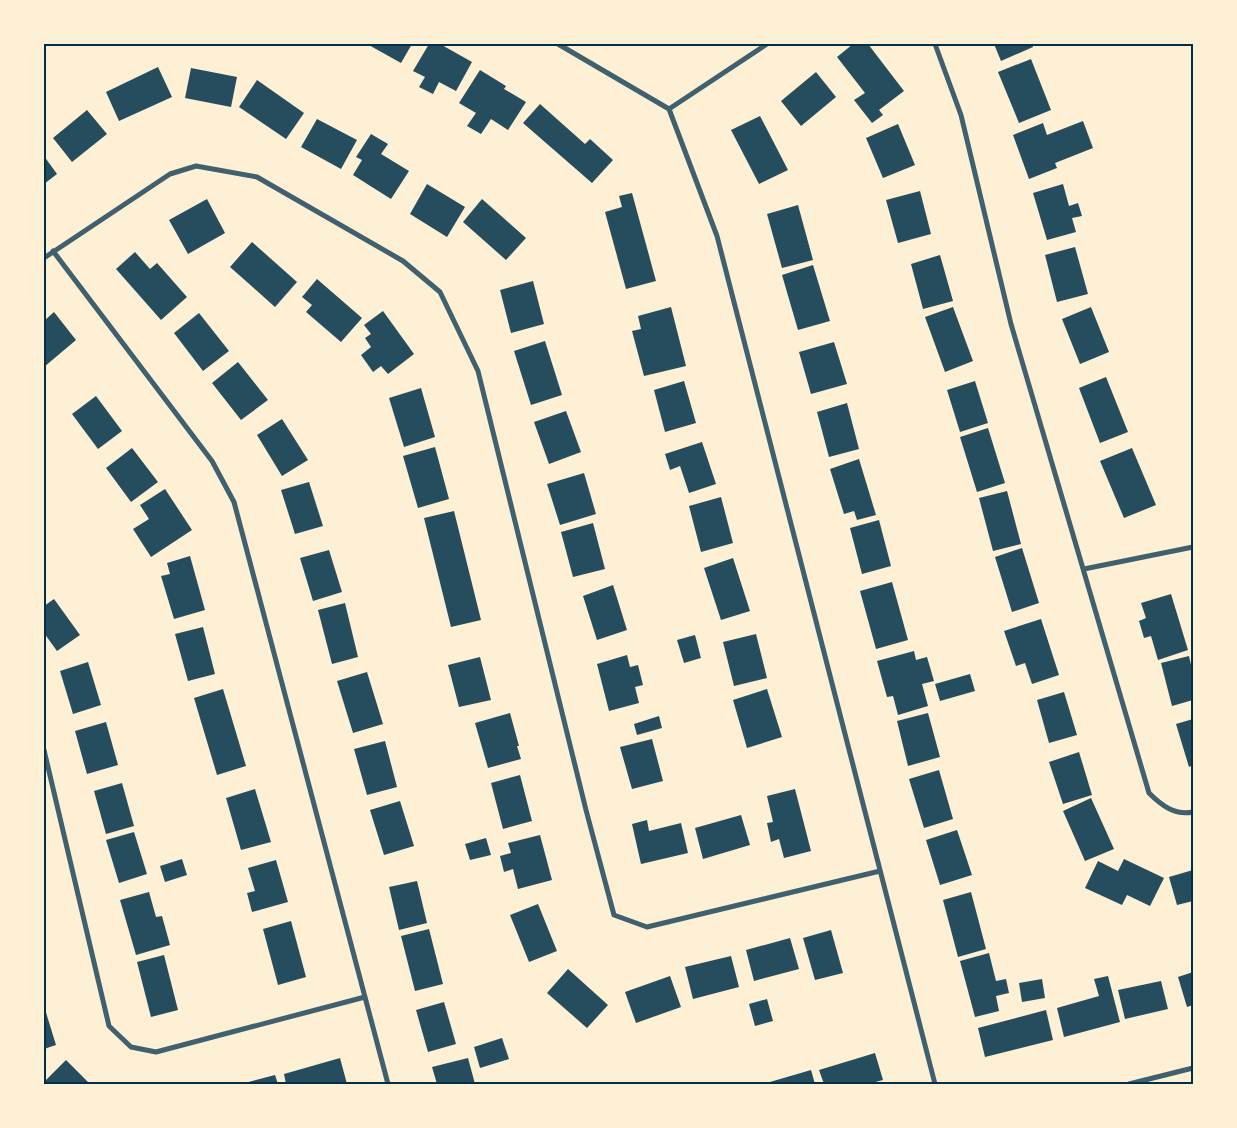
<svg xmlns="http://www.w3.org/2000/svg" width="1237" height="1128" font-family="'PT Sans',sans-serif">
	<rect width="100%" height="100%" fill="#fdf0d5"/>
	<!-- building -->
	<path fill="#264d5e" d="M367 44H412L401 63Z
		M429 44H440L472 62 456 91 439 82 433 94 419 87 425 77 413 71Z
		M853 44H868L904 91 879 110 883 115 872 123 854 100 865 93 837 57Z
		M994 44H1032L1033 47 1001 61Z
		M1031 59 1051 110 1019 123 998 72Z
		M158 67 172 97 119 121 106 92Z
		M191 68 237 77 231 107 185 98Z
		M480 70 506 86 504 89 526 102 508 130 491 119 481 134 467 126 476 113 459 103Z
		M816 72 836 97 801 126 781 101Z
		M257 80 304 113 286 139 239 107Z
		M540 104 585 144 590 139 613 160 592 183 523 123Z
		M87 110 107 134 72 162 53 138Z
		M760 116 788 170 759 184 731 130Z
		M317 119 357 140 341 169 301 147Z
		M1083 121 1093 148 1055 163 1057 168 1029 179 1013 135 1043 123 1047 135Z
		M898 124 915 165 883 178 866 138Z
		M371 134 388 144 381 154 409 171 391 199 353 175 362 160 356 157Z
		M44 156 57 174 44 184Z
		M427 184 465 207 447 237 410 214Z
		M1063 184 1069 206 1078 203 1082 216 1072 218 1076 232 1047 240 1033 193Z
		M920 191 931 234 898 243 886 200Z
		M632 193 656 281 626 289 605 212 622 207 619 196Z
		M207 199 225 233 188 254 169 220Z
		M482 199 526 238 506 260 463 222Z
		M798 205 813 260 782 268 767 214Z
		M252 242 297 282 275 307 230 267Z
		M1075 247 1088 294 1057 302 1045 255Z
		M135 252 150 269 157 263 187 297 161 320 116 269Z
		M940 255 953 301 923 309 911 264Z
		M813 265 830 321 798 330 782 275Z
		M317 279 362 318 341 342 306 312 312 305 302 297Z
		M533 281 544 324 511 333 500 290Z
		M671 307 686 366 644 376 632 331 641 329 638 316Z
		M953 307 973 361 945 372 925 317Z
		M1091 307 1109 352 1080 364 1062 319Z
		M383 311 414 354 388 374 381 366 373 372 361 355 371 347 365 338 371 334 364 325Z
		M54 312 76 340 44 367V321Z
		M199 313 229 351 203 371 174 333Z
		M545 341 562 395 531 405 514 351Z
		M834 342 847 384 811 394 799 352Z
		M238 362 268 400 241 420 212 383Z
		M1106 377 1128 432 1100 443 1079 388Z
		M684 381 696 423 665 432 654 390Z
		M975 381 988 423 960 432 947 390Z
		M421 388 435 437 404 447 389 398Z
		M96 396 122 431 98 449 72 414Z
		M847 403 859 449 829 457 817 412Z
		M566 411 581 452 549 464 534 422Z
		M282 419 308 460 282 476 257 435Z
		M988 428 1005 483 977 492 960 437Z
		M702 442 716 484 689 493 680 466 670 470 665 454Z
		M435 447 449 499 418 508 403 456Z
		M132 448 158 482 131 502 106 468Z
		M1132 448 1156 505 1124 518 1100 461Z
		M859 459 876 515 857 520 854 511 844 514 830 469Z
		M584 473 596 514 560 525 547 484Z
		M309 482 323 526 295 534 281 490Z
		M165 489 192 530 151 557 133 529 149 519 140 505Z
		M1007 491 1021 544 993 551 979 498Z
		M721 497 733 543 701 552 689 506Z
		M454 511 481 620 451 627 424 518Z
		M879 520 891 566 862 574 850 528Z
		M593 523 605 569 573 577 561 532Z
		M1022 548 1039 603 1012 612 995 557Z
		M329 550 342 592 313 601 300 558Z
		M190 556 205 610 174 619 161 576 170 574 167 563Z
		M733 558 750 611 721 620 704 568Z
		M892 582 908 640 876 649 860 591Z
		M613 585 627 630 597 640 583 596Z
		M1171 594 1188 650 1158 660 1151 636 1144 638 1139 621 1146 618 1141 603Z
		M54 599 80 635 57 651 44 633V606Z
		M345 603 358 657 332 664 318 610Z
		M1041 619 1059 675 1032 684 1025 663 1016 666 1004 631Z
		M203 627 215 674 188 681 175 634Z
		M756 634 767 678 734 686 723 642Z
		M695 635 701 658 684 663 677 640Z
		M914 651 916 660 927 657 934 681 922 684 928 706 898 715 893 696 887 697 877 661Z
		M627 655 630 667 638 665 643 685 635 687 639 703 609 711 597 664Z
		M1189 656 1193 674V700L1172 706 1161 663Z
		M480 657 491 700 459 707 448 665Z
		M88 662 101 705 73 714 60 671Z
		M367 672 383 724 353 733 337 681Z
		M970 674 975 691 940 701 935 684Z
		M223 689 246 766 217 775 194 698Z
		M767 689 782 737 747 748 733 700Z
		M1064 692 1077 735 1049 743 1037 700Z
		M510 713 519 746H517L521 759 488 768 475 723Z
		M928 713 940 757 908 766 897 721Z
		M659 716 662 728 637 735 634 724Z
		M1193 719V765L1189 767 1176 724Z
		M106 722 118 765 87 774 75 731Z
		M652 739 663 781 632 789 620 747Z
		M385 741 397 787 367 795 354 749Z
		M1079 752 1092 795 1063 804 1049 762Z
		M939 770 953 819 924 828 909 779Z
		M520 775 532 821 503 829 491 783Z
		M122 783 134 826 106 834 94 791Z
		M255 789 271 842 241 850 226 798Z
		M795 789 811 851 784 858 779 839 771 842 767 823 773 822 767 796Z
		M1091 798 1114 849 1085 861 1063 811Z
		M400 801 414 846 384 855 370 810Z
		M741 815 750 845 703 859 695 828Z
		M647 820 649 831 681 823 688 853 641 864 632 824Z
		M957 830 972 875 940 885 926 840Z
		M134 832 147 874 119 883 106 840Z
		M540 835 552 880 518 889 513 869 504 872 500 856 511 853 508 843Z
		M486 838 491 855 470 860 465 844Z
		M182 859 187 875 165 882 160 866Z
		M1124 859 1164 878 1150 906 1127 895 1122 905 1085 888 1098 861 1118 871Z
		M276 860 288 902 252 912 247 893 255 891 248 868Z
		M1193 870V901L1177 905 1169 877Z
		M417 881 427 923 399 930 389 887Z
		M149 892 156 917 162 916 170 945 136 955 120 900Z
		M971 892 986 949 958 957 943 900Z
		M538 904 557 951 529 962 510 915Z
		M291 921 306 977 278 985 263 929Z
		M429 929 443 984 415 991 401 936Z
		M831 930 843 973 815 980 803 938Z
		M790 938 799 969 754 981 746 950Z
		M989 953 996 981 1006 979 1009 993 996 996 999 1011 975 1017 960 961Z
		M164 955 178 1010 151 1017 137 962Z
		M731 956 739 987 693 999 685 967Z
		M568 969 608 1005 587 1028 547 993Z
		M1193 972V1005L1187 1007 1178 977Z
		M670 976 681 1007 636 1023 625 992Z
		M1108 976 1120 1022 1064 1037 1057 1008 1099 996 1094 979Z
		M1042 979 1045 998 1022 1002 1019 983Z
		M1161 981 1168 1009 1125 1019 1118 990Z
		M767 999 773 1021 755 1026 749 1004Z
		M444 1002 456 1044 428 1052 416 1010Z
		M44 1006 56 1045 44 1049Z
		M1046 1010 1053 1040 985 1057 978 1028Z
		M502 1038 509 1059 480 1068 474 1047Z
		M875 1053 883 1080 868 1084H824L819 1070Z
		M340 1058 347 1084H286L284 1074Z
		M468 1058 475 1084H437L432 1067Z
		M66 1060 90 1084H46L44 1082Z
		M811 1070 815 1084H763Z
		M275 1075 278 1084H241Z"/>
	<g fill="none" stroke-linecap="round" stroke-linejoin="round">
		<!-- minor -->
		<path stroke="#3f606c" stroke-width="5" d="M558 44 669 109 717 236 935 1084
			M935 44 961 115 1011 324 1149 793C1161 805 1175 816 1193 812
			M669 109 767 44
			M53 251 212 461 234 502 388 1084
			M44 258 170 174 196 166 257 177 403 261 440 292 478 371 586 810 614 915 647 927 880 871
			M1084 569 1193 547
			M44 750 109 1026 131 1047 156 1052 365 997
			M1129 1084 1193 1068"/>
	</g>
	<!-- border -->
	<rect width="1237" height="1128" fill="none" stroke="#fdf0d5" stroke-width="90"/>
	<rect x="45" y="45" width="1147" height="1038" fill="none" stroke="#003049" stroke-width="2"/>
</svg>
